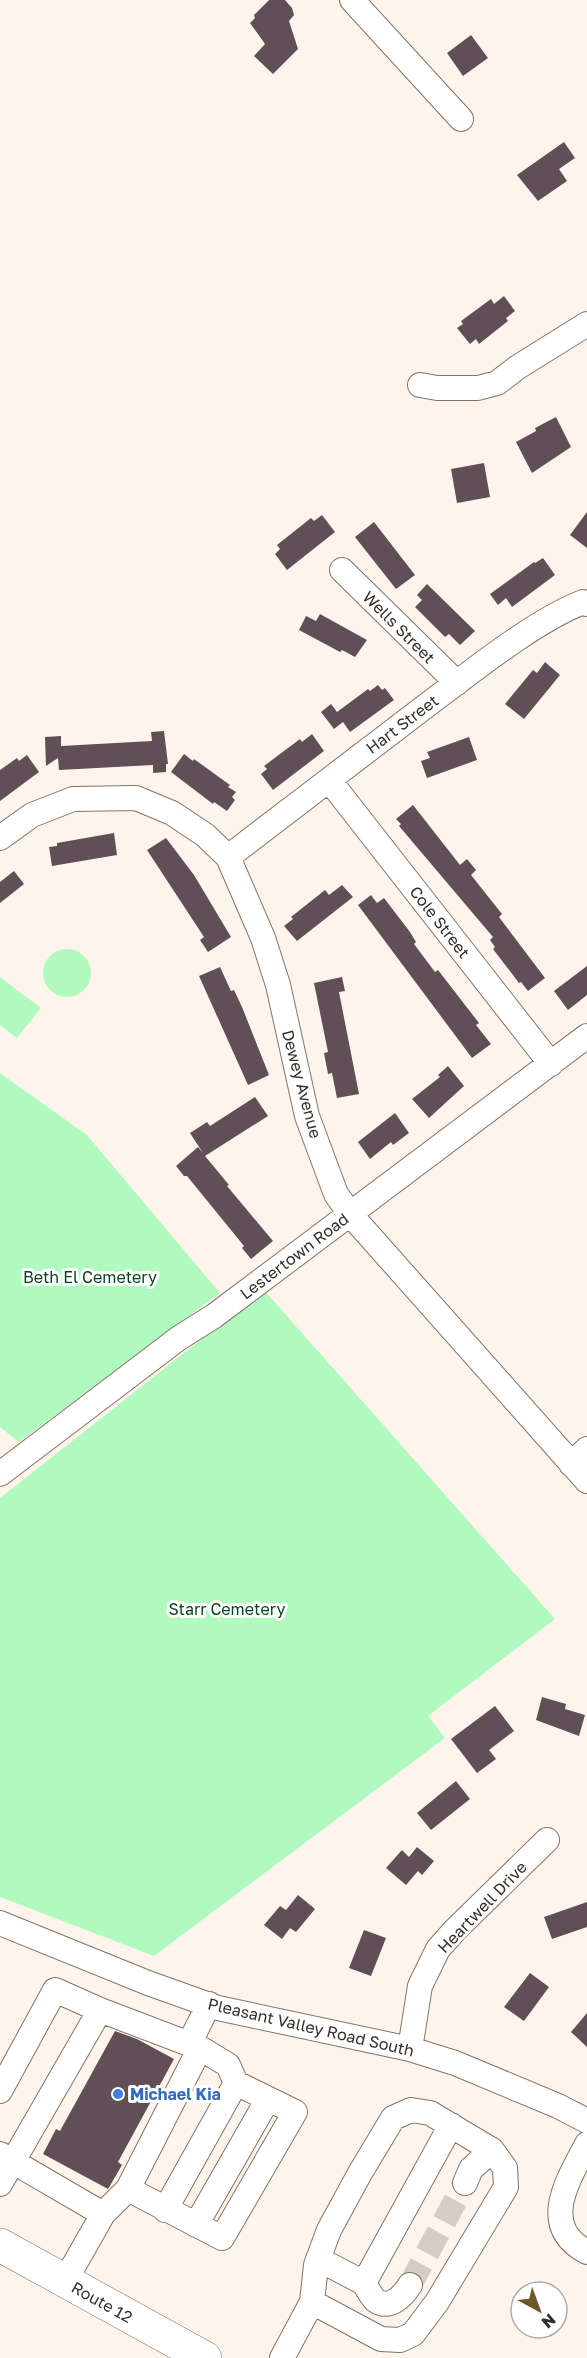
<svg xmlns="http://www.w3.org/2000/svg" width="587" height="2358" font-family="'Golos Text',sans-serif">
	<rect width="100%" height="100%" fill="#fff4eb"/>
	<!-- green -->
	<path fill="#b0fac0" d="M43 973a24 24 0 1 1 48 0a24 24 0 1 1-48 0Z
		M0 977 41 1008 17 1038 0 1025Z
		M0 1073 87 1135 220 1293 19 1442 0 1427Z
		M264 1290 555 1619 428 1716 445 1738 154 1956 0 1897V1498Z"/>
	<!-- building -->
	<path fill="#614f58" d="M269 0H285L292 8 294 15 289 21 298 49 273 74 254 56 265 44 250 23 255 18 254 15Z
		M471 35 488 58 463 76 447 53Z
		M564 142 575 158 559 169 567 181 538 201 517 175Z
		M504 296 515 311 506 318 508 321 479 344 476 339 470 344 457 328 463 324 461 321 491 299 494 304Z
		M556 417 571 447 532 473 516 442 536 431 535 428Z
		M484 463 490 497 457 503 451 469Z
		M587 512V548L570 535Z
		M322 515 335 532 287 570 275 554 280 549 277 545 311 518 314 521Z
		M374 522 415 575 396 589 355 537Z
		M543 558 555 575 512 607 506 598 498 605 490 594 534 562 535 563Z
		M427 584 475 631 460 645 449 634 445 637 415 607 422 600 417 595Z
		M320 614 367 640 355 657 342 650 340 652 299 630 306 616 316 621Z
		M545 662 560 675 524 719 505 704 533 670 537 673Z
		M378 685 382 690 385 688 394 700 350 732 343 722 334 729 321 712 331 704 337 712 368 689 370 691Z
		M164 731 168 764H166V772L153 773V765L59 770 58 758 46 766 45 737 61 736V746L152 741 151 732Z
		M312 734 324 751 273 790 261 774 267 769 264 766 300 739 302 742Z
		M469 737 477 760 427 778 421 761 430 758 427 752Z
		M184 754 193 761 194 759 230 785 228 787 236 792 232 797 235 800 227 811 214 802 213 804 171 772Z
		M27 755 39 772 0 801V770L17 758 19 761Z
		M413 805 460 865 467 859 476 870 471 875 502 914 499 917 545 978 528 991 521 982 519 983 493 949 495 947 490 940 493 937 399 826 401 824 396 819Z
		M114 833 117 855 52 866 49 847 57 846V843Z
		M166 838 194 875 231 937 208 952 200 940 204 937 147 850Z
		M14 871 24 884 0 903V882Z
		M342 885 353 897 297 941 284 926 293 919 291 917 325 890 329 895Z
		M371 895 377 903 384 898 410 932 416 942 414 944 435 972 438 970 479 1023 476 1025 491 1044 472 1058 358 905Z
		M587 966V995L568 1010 554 991Z
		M220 967 231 991 234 990 242 1007 269 1075 248 1085 199 976Z
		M342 977 345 991 339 992 359 1094 337 1098 332 1073 328 1074 324 1053 328 1052 314 983Z
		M448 1066 464 1086 429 1118 412 1099 440 1077 438 1075Z
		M255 1097 268 1116 205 1156 229 1185 227 1186 273 1241 251 1259 242 1248 244 1246 187 1176H184L176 1166 198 1147 203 1153 190 1133 207 1122 210 1126Z
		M395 1113 409 1133 393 1145 391 1142 370 1159 358 1142Z
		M542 1697 566 1704 565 1709 585 1715 579 1736 536 1720Z
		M495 1706 514 1731 489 1750 496 1759 477 1773 451 1739Z
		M456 1781 470 1799 431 1830 417 1813Z
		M417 1847 434 1861 422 1875 418 1871 406 1885 386 1868 402 1850 409 1857Z
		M298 1895 315 1909 296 1932 290 1928 282 1939 264 1925 280 1906 286 1910Z
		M587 1902V1927L552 1939 544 1917Z
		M364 1930 386 1938 371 1976 349 1968Z
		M530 1973 549 1987 524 2021 504 2007Z
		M587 2013V2047L571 2032Z
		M115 2031 137 2039 174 2059 118 2162 122 2165 108 2189 43 2154 56 2129 60 2131Z"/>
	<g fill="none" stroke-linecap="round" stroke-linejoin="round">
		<!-- minor-tunnel -->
		<path stroke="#d6ccc4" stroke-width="24" stroke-dasharray="24 12" stroke-linecap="butt" d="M410 2285 465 2183"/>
		<defs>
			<path id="minor" d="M352 0 461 119
				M420 385 437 388H478L497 383 518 367 587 324
				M342 570 457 683
				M329 780 551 1064
				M0 838 32 815 73 799 136 798 172 813 205 835 228 857 263 938 278 985 307 1116 336 1194 350 1214 587 1481
				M228 857C297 804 366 752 435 699 478 667 535 621 583 602L587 604
				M571 1464 587 1449
				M0 1474 179 1338 214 1316 587 1036
				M0 1923 148 1983 218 2008 410 2049 455 2063 558 2106 587 2121
				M189 2044 209 2004
				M200 2048 228 2065 236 2083
				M410 2049 420 1986 438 1949 455 1930 547 1840
				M0 2091 55 1990 100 2010 200 2048 128 2189 103 2214 0 2154
				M587 2144C568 2180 538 2226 587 2252
				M465 2183 471 2169 492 2150
				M0 2184 100 2010
				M128 2189 222 2238 295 2112 236 2083 165 2210
				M196 2225 268 2099
				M318 2259 364 2283 451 2125
				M65 2281 103 2214
				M364 2283C367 2288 371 2296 375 2300 389 2311 403 2296 410 2285
				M282 2358 312 2302 316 2265 329 2230 360 2173 393 2118 411 2110 430 2113 492 2150 505 2168 506 2187 437 2302 413 2334 400 2340 381 2339 312 2302"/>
			<path id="highway" d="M0 2245 205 2358"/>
		</defs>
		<!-- minor casing -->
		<use href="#minor" stroke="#837366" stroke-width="26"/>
		<!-- highway casing -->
		<use href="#highway" stroke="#837366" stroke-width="34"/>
		<!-- minor -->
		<use href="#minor" stroke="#fff" stroke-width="24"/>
		<!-- highway -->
		<use href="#highway" stroke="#fff" stroke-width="33"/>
	</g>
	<!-- markers -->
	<circle fill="#3f7fe0" stroke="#fff" stroke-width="2" cx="118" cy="2094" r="6"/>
	<g text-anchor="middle" stroke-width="6" stroke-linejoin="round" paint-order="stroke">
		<!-- street labels -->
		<g font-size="16" fill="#342e28" stroke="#fff">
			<text transform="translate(399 627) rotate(45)" y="6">Wells Street</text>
			<text transform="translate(402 724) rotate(-37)" y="6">Hart Street</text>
			<text transform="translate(440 922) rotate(52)" y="6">Cole Street</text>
			<text transform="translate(302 1084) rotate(75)" y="6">Dewey Avenue</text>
			<text transform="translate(294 1256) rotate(-37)" y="6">Lestertown Road</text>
			<text transform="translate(482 1907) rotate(-46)" y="6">Heartwell Drive</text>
			<text transform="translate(311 2027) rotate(13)" y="6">Pleasant Valley Road South</text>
			<text transform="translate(102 2302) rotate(29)" y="6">Route 12</text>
		</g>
		<!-- park labels -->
		<g font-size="16" fill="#06441e" stroke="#fff">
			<text x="90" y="1283">Beth El Cemetery</text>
			<text x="227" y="1615">Starr Cemetery</text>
		</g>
		<!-- shop labels -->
		<g font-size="16" font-weight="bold" fill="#366cbe" stroke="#fff" text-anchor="start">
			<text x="130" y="2100">Michael Kia</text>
		</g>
	</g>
	<!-- north arrow -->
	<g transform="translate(539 2310) rotate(139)"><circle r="28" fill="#ffffff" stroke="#aeaba9" stroke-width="1.5"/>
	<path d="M0-4.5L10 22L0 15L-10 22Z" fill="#6c5927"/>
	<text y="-9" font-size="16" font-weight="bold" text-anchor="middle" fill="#342e28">N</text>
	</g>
</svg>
